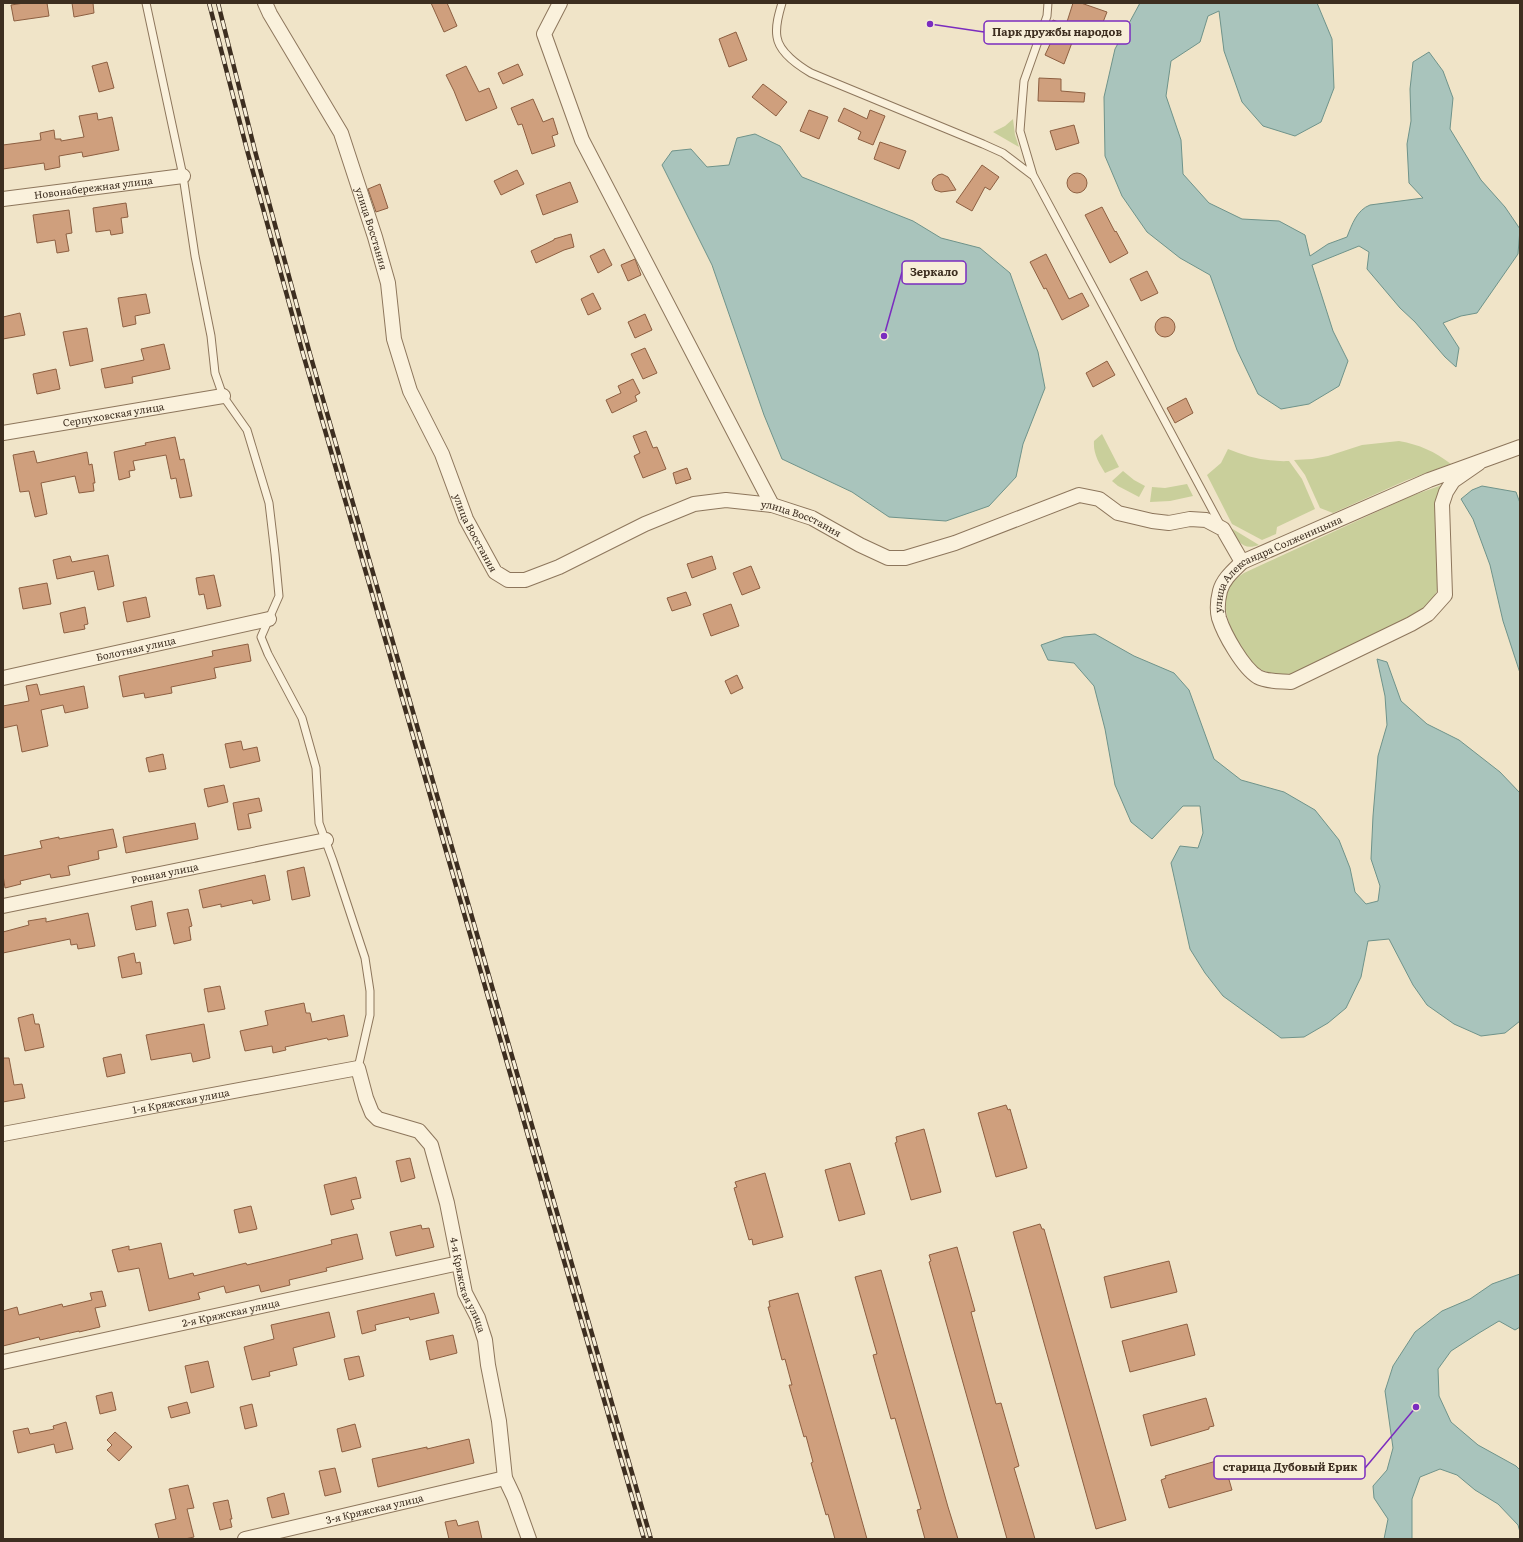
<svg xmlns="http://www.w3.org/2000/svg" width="1523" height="1542" font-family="Literata,serif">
	<rect width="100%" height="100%" fill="#f0e4c8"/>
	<!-- green -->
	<path fill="#c9cf9b" d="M1013 119 1015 135 1019 147 993 132 1005 126Z
		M1102 434 1119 467 1105 473C1099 463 1093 454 1094 441Z
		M1399 441C1420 445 1434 451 1451 464L1407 480 1333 513 1320 508 1305 475 1294 460 1312 459 1328 456 1362 445Z
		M1228 449C1247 457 1268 462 1289 461L1302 479 1315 509 1277 527 1276 534 1262 540 1232 524 1207 475 1221 463Z
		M1123 471 1134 480 1145 486 1139 497 1118 486 1112 481Z
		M1187 484 1193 496 1170 501 1150 502 1152 487 1165 488Z
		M1442 485C1434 497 1436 507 1437 520 1437 530 1440 585 1437 591 1432 601 1423 609 1415 616L1296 673C1284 675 1271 675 1260 669 1249 662 1243 652 1237 641 1225 617 1216 590 1244 573L1411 496Z
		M1231 528 1259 545C1243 551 1237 541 1231 528Z"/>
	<!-- water -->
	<path fill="#a9c4bc" stroke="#6f938a" d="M1140 3H1317L1332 39 1334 88 1321 122 1295 136 1263 126 1242 102 1224 51 1219 11 1208 16 1200 42 1171 61 1166 96 1181 140 1183 174 1209 203 1242 219 1279 221 1305 235 1310 256 1328 244 1347 237C1352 224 1357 210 1370 205L1423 198 1409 183 1407 144 1411 121 1410 89 1413 62 1429 52 1443 71 1453 98 1450 129 1481 180 1505 207 1520 229 1518 254 1477 313 1461 316 1443 323 1459 348 1456 367 1445 357 1415 322 1400 308 1367 269 1369 252 1359 246 1312 265 1333 331 1348 361 1339 386 1309 404 1281 409 1258 394 1237 350 1210 275 1180 258 1147 232 1122 196 1105 156 1104 97 1115 49Z
		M755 134 780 146 802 177 913 221 941 238 980 248 1010 273 1038 352 1045 388 1023 444 1016 477 989 506 946 521 889 517 852 492 782 459 764 415 712 265 662 165 672 151 691 149 707 167 729 165 737 138Z
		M1482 486 1516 492 1520 503V673L1503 621 1490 565 1473 519 1461 499 1472 490Z
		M1095 634 1134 656 1174 673 1189 690 1214 759 1241 780 1284 792 1315 810 1339 840 1350 868 1355 892 1366 904 1378 901 1380 886 1371 859 1373 816 1378 756 1387 725 1385 696 1377 659 1387 662 1401 701 1427 724 1459 740 1500 772 1520 793V1021L1505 1033 1481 1036 1454 1024 1427 1005 1413 985 1389 939 1368 941 1361 977 1346 1008 1328 1023 1304 1037 1281 1038 1223 996 1205 973 1190 949 1171 863 1180 846 1198 848 1203 833 1200 806H1183L1152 839 1131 822 1115 785 1105 729 1094 686 1074 663 1048 660 1041 645 1064 637Z
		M1520 1274V1327L1515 1330 1499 1321 1479 1333 1451 1351 1438 1369 1439 1396 1451 1422 1478 1445 1516 1466 1520 1470V1532L1518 1525 1498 1504 1475 1490 1457 1475 1440 1469 1420 1477 1412 1499V1539H1384L1388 1519 1374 1498 1373 1486 1387 1470 1393 1448 1385 1391 1393 1366 1415 1332 1442 1311 1470 1299 1492 1284Z"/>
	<!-- building -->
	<path fill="#cf9f7d" stroke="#8d5f41" d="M24 3H47L49 16 14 21 11 5Z
		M72 3H93L94 13 74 17Z
		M431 3H447L457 26 444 32Z
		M1073 3H1081L1107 12 1096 40 1076 32 1064 64 1045 55 1051 42 1046 40 1053 20 1066 25Z
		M736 32 747 60 729 67 719 39Z
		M107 62 114 88 99 92 92 66Z
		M518 64 523 75 503 84 498 73Z
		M466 66 479 92 489 88 497 108 466 121 454 91 446 75Z
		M1039 78 1061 79V91L1085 93 1084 102 1038 101Z
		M763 84 787 102 776 116 752 97Z
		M533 99 543 122 553 118 558 134 552 136 555 146 532 154 522 124 518 125 511 108Z
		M844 108 867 119 870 110 885 116 873 145 858 139 861 132 838 121Z
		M809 110 828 117 819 139 800 131Z
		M97 113 98 120 112 117 119 150 83 157 82 152 59 156 60 167 45 170 44 163 3 169V145L41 140 40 133 54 130 55 139H61V141L84 137 79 116Z
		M1074 125 1079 143 1056 150 1050 131Z
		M880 142 906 151 899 169 874 159Z
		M982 165 999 177 990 190 985 187 972 211 956 202Z
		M517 170 524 184 501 195 494 181Z
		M1067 183a10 10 0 1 1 20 0a10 10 0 1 1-20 0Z
		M942 174 948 177 956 190 941 192 935 190 932 183 933 179 938 175Z
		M570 182 578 202 543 215 536 195Z
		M380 184 388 208 376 212 368 189Z
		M126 203 128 217 121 218 123 233 111 235 110 230 96 232 93 208Z
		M1102 207 1115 232 1116 231 1128 253 1110 263 1085 215Z
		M69 210 72 233 66 234 69 251 57 253 55 240 37 243 33 215Z
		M571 234 574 247 564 250 536 263 531 251 554 240V239Z
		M604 249 612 265 598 273 590 256Z
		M1046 254 1069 299 1082 293 1089 306 1062 320 1046 288 1044 289 1030 262Z
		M635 259 641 275 628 281 621 265Z
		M1147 271 1158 293 1141 301 1130 279Z
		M593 293 601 309 588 315 581 299Z
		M146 294 150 313 135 316 136 324 123 327 118 298Z
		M20 313 25 335 3 339V317Z
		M645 314 652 330 635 338 628 322Z
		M1155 327a10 10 0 1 1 20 0a10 10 0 1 1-20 0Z
		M87 328 93 361 70 366 63 332Z
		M164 344 170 369 132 377 133 383 105 388 101 369 144 360 141 349Z
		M645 348 657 373 643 379 631 354Z
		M1107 361 1115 375 1093 387 1086 373Z
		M56 369 60 389 37 394 33 374Z
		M633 379 640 393 635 396 637 401 612 413 606 400 621 393 618 386Z
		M1186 398 1193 413 1175 423 1167 408Z
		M646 431 653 448 657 447 666 469 643 478 634 456 640 453 633 436Z
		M175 437 180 460 184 459 192 496 180 498 176 478 171 479 166 455 133 461 135 470 129 471 130 477 119 480 114 452 146 445 145 443Z
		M34 451 37 463 87 452 89 465 92 464 95 483H93L94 491 79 493 75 476 41 483 47 514 35 517 29 491 20 492 13 455Z
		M687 468 691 479 676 484 673 473Z
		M108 555 114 586 98 590 94 571 57 579 53 560 70 556 72 562Z
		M712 556 716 569 692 578 687 564Z
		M751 566 760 588 742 595 733 573Z
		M214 575 221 606 207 609 204 594 199 595 196 578Z
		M47 583 51 604 23 609 19 588Z
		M686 592 691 605 672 611 667 598Z
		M146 597 150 617 127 622 123 602Z
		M731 604 739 626 711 636 703 614Z
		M85 607 88 624 84 625 85 629 64 633 60 613Z
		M248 644 251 661 214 668 216 678 171 687 172 693 145 698 144 693 123 697 119 676 213 656 212 651Z
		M737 675 743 688 731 694 725 681Z
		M37 684 40 695 84 686 88 708 65 713 63 705 41 710 48 746 22 752 17 725 3 728V706L29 701 26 686Z
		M241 741 243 750 257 747 260 761 230 768 225 744Z
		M163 754 166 769 149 772 146 758Z
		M224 785 228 802 208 807 204 789Z
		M259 798 262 811 248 814 251 828 238 830 233 803Z
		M195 823 198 839 126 853 123 837Z
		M113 829 117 847 98 851 99 859 68 866 70 875 51 878 50 874 20 881 21 884 5 888 3 875V856L42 848 40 841 59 837V839Z
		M304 867 310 896 292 900 287 871Z
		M265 875 270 900 253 904 252 900 221 907V904L203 908 199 890Z
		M152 901 156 926 136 930 131 906Z
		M188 909 192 926 189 927 191 940 174 944 167 913Z
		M88 913 95 946 78 949 77 944 71 945 70 939 3 953V932L29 925 28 921 46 918V922Z
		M134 953 136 963 140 962 142 974 122 978 118 957Z
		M220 986 225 1009 208 1012 204 989Z
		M304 1003 306 1013H310L312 1022 344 1015 348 1036 328 1040 327 1038 285 1047 286 1050 273 1053 272 1046 245 1051 240 1031 268 1025 265 1011Z
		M33 1014 35 1024H39L44 1047 25 1051 18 1018Z
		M204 1024 210 1058 193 1062 191 1053 151 1060 146 1035Z
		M121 1054 125 1073 107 1077 103 1058Z
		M3 1058H9L14 1085 22 1084 25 1098 3 1102Z
		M1006 1105 1008 1110 1010 1109 1027 1168 996 1177 978 1113Z
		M924 1129 941 1192 911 1200 895 1143 897 1142 896 1137Z
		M410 1158 415 1178 401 1182 396 1161Z
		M850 1163 865 1214 839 1221 825 1170Z
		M765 1173 783 1237 753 1245 752 1239 749 1240 734 1188 737 1187 735 1182Z
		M356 1177 361 1198 351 1200 354 1209 331 1215 324 1185Z
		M251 1206 257 1229 239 1233 234 1210Z
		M1040 1224 1042 1229H1044L1126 1520 1096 1529 1013 1232Z
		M421 1225 422 1229 429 1228 434 1247 396 1256 390 1232Z
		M357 1234 363 1259 326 1268 327 1271 289 1280 290 1285 261 1292 259 1285 226 1293 224 1286 198 1293 200 1299 149 1311 139 1268 118 1272 112 1250 129 1246V1250L161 1243 169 1279 193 1273 194 1276 246 1263 247 1265 292 1254 332 1244 331 1240Z
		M957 1247 975 1311 971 1312 996 1404 1001 1403 1019 1466 1014 1468 1035 1539H1007L929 1262 931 1261 929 1255Z
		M1169 1261 1177 1292 1111 1308 1104 1277Z
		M881 1270 948 1507 958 1539H925L917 1510 921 1509 895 1418 891 1419 878 1373 873 1355 877 1354 855 1277Z
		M102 1291 106 1306 95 1308 100 1327 79 1332V1331L40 1340 39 1337 3 1346V1311L17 1307 19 1315 62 1304 63 1307 92 1300 90 1293Z
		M434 1293 439 1313 410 1320 409 1317 375 1325 376 1330 362 1334 357 1311Z
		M798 1293 846 1464 867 1539H835L828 1514 826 1515 811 1463 813 1462 806 1436 804 1437 789 1385H792L785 1359 782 1360 768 1307H770L769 1301Z
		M329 1312 335 1337 293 1348 297 1365 269 1372 270 1376 252 1380 244 1347 274 1339 271 1325Z
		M1187 1324 1195 1355 1130 1372 1122 1341Z
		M453 1335 457 1353 430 1360 426 1341Z
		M359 1356 364 1376 349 1380 344 1359Z
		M208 1361 214 1387 191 1393 185 1366Z
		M112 1392 116 1410 100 1414 96 1396Z
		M1206 1398 1214 1426 1209 1427V1429L1151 1446 1143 1415Z
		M187 1402 190 1413 171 1418 168 1407Z
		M252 1404 257 1426 245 1429 240 1407Z
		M66 1422 73 1449 56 1453 54 1444 18 1453 13 1431 28 1428 30 1434 54 1429 53 1426Z
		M355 1424 361 1447 342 1452 337 1429Z
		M115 1432 132 1447 119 1461 107 1450 112 1445 107 1440Z
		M469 1439 474 1463 378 1487 372 1459 427 1447V1449Z
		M1223 1459 1232 1490 1169 1508 1161 1480 1166 1478 1165 1476Z
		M335 1468 341 1492 325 1496 319 1471Z
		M188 1485 194 1508 187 1509 194 1537 185 1539H159L155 1524 176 1519 169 1489Z
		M284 1493 289 1514 272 1518 267 1498Z
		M228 1500 232 1519H230L232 1527 220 1530 213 1503Z
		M456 1520 458 1526 478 1521 482 1539H449L445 1522Z"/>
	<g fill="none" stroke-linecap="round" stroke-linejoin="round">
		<defs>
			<path id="lane" d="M146 3 183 176 195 256 211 336 215 373 223 396 247 430 269 503 275 554 279 596 261 637 268 654 302 718 316 768 319 823 333 861 365 958 370 991V1015L358 1068
				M782 3C779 13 775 26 777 37 779 52 799 66 811 73L983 144 1003 153 1032 175
				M1048 3 1047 16 1024 81 1022 105 1020 131 1033 175 1221 526"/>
			<g id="street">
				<path id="s1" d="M265 3 270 14 341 133 375 237 388 283 394 339 410 391 442 454 466 519 495 572 508 580H525L559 567 645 524 694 504 726 500 772 505 812 518 860 545 888 558H905L955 543 1079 495 1099 499 1118 513 1152 521 1169 523 1190 519 1206 520 1223 529 1242 562"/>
				<path d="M560 3 544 34 582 140 772 505"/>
				<path id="s2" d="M3 199 183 176"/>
				<path id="s3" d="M3 433 223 396"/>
				<path id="s4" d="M1479 463 1453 481 1446 492 1442 504 1445 595 1428 614 1411 624 1291 682C1281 681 1267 682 1258 677 1243 668 1224 634 1219 618 1217 610 1218 599 1220 591 1223 579 1234 570 1242 562L1429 480 1520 447"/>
				<path id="s5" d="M3 678 269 619"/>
				<path id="s6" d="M3 906 326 840"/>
				<path id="s7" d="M3 1134 358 1068 366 1098 372 1113 378 1119 419 1131 431 1145 447 1203 465 1293 478 1318 485 1340 488 1365 499 1421 505 1478 514 1497 529 1539"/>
				<path id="s8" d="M3 1362 459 1263"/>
				<path id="s9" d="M245 1539 505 1478"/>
			</g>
		</defs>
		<!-- lane casing -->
		<use href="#lane" stroke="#8d765c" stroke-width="9"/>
		<!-- street casing -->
		<use href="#street" stroke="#8d765c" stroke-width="16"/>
		<!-- lane -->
		<use href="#lane" stroke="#faf1dc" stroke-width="7"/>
		<!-- street -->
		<use href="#street" stroke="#faf1dc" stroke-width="14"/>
		<defs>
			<path id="rail" d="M209 3 247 150 303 354 644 1539
				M218 3 255 151 310 354 651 1539"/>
		</defs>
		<!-- rail casing -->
		<use href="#rail" stroke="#3d2e20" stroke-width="4.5"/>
		<!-- rail -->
		<use href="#rail" stroke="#f7eed8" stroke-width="3" stroke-dasharray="9" stroke-linecap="butt"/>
	</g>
	<g text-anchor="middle" stroke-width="3" stroke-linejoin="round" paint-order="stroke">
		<!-- street labels -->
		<g font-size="10" fill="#3d2e20" stroke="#f7eed8">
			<text dy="4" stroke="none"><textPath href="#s2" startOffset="91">Новонабережная улица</textPath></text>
			<text dy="4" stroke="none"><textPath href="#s1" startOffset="251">улица Восстания</textPath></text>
			<text dy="4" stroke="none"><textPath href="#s3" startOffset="112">Серпуховская улица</textPath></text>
			<text dy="4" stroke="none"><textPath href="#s1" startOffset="947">улица Восстания</textPath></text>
			<text dy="4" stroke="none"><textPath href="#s1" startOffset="575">улица Восстания</textPath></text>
			<text dy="4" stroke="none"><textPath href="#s4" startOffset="521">улица Александра Солженицына</textPath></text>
			<text dy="4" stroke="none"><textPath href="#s5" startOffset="136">Болотная улица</textPath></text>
			<text dy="4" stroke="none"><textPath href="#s6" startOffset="165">Ровная улица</textPath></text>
			<text dy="4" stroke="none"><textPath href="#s7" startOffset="181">1-я Кряжская улица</textPath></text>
			<text dy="4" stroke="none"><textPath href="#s7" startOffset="623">4-я Кряжская улица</textPath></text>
			<text dy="4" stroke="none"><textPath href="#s8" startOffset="233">2-я Кряжская улица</textPath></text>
			<text dy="4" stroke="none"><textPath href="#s9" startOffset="133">3-я Кряжская улица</textPath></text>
		</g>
	</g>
	<!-- callouts -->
	<path fill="none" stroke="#7b2cbf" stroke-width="1.5" d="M930 24L984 32M884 336L902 272M1416 1407L1365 1468"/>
	<g fill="#7b2cbf" stroke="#f7eed8" stroke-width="1.5">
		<circle cx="930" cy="24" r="4"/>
		<circle cx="884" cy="336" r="4"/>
		<circle cx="1416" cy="1407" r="4"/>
	</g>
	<g fill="#f7eed8" stroke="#7b2cbf" stroke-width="1.5">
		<rect x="984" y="21" width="146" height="23" rx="4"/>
		<rect x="902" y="261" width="64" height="23" rx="4"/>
		<rect x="1214" y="1456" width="151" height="23" rx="4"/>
	</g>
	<g font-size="11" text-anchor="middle" font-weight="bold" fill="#3d2e20">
		<text x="1057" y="36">Парк дружбы народов</text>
		<text x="934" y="276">Зеркало</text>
		<text x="1290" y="1471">старица Дубовый Ерик</text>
	</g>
	<!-- border -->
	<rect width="1523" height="1542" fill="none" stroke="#3d2e20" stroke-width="8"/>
</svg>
